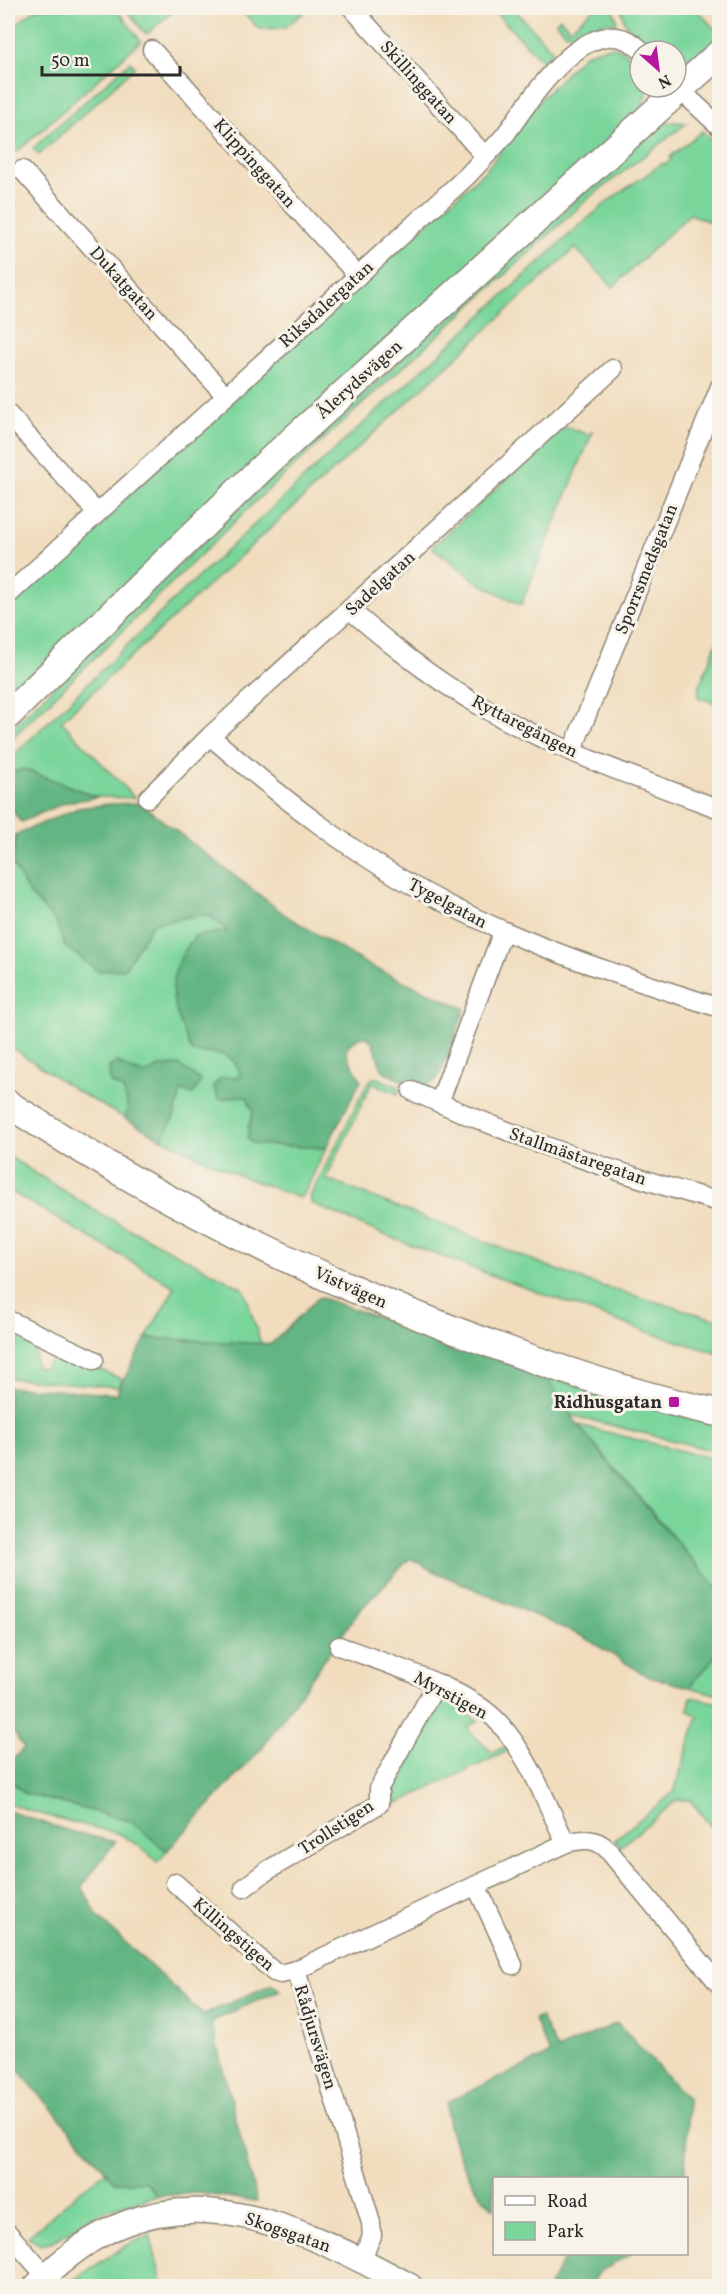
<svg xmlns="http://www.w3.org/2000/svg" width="727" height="2294" font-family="Vollkorn,serif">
	<rect width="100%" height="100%" fill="#f7f3e8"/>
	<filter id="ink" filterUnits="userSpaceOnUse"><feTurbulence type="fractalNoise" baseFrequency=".0167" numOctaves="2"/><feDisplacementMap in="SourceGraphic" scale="12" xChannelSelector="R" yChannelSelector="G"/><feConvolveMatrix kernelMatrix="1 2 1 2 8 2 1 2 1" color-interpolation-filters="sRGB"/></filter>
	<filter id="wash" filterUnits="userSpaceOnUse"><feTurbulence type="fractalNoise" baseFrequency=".008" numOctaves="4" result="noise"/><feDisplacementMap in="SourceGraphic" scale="24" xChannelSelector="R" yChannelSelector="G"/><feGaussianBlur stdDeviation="1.35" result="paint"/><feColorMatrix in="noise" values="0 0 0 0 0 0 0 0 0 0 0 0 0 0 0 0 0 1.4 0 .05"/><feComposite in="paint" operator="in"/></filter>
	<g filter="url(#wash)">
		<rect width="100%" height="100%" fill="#f1ddbe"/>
		<!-- green -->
		<path fill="#7ad59b" stroke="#528063" stroke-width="1.5" d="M37 8H116L141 41 18 151H14L8 144V31Z
			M126 8H177L147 34 142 30Z
			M239 8H309L284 28 259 29Z
			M491 8H513L552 50 550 55 543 62Z
			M594 8H613L617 23H601L575 36 565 32 556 22 560 18 570 29Z
			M621 8H696L719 34V38L695 57 676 60V51H658L625 24Z
			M615 47 625 52 640 65V87H648L642 108 8 699V605L487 169 540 100 585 54 604 48Z
			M130 62 135 67 39 155 33 148Z
			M676 122 687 123 589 198 259 498 8 742V731L230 516 651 131 665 123Z
			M702 131 719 148V226L690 214 613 287 575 248 61 721 135 798 97 797 24 769 10 773 8 776V761L183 591 353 433 579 226 611 199 663 163 665 165 671 160 670 157Z
			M568 427 588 435 593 431 521 605 479 583 432 547 562 429Z
			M719 637V705L698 697 699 687Z
			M17 834 12 863 29 893 56 922 65 946 124 969 153 923 208 914 229 932V1056L237 1063 241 1076 225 1099 237 1094 247 1097 253 1112 248 1127 254 1144 326 1148 304 1194 299 1198 236 1174 162 1139 174 1117 181 1091 201 1081 179 1065 162 1066 145 1074 130 1070 118 1062 110 1082 123 1089 127 1102 126 1119 77 1091 8 1045V837Z
			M373 1078H377L401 1088 398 1094 372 1083 326 1179 588 1282 719 1320V1354L642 1330 493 1276 382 1234 311 1203V1195L367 1084Z
			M8 1156 101 1214 244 1289 261 1344 146 1338 175 1287 8 1190Z
			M8 1327 30 1339 35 1343 36 1367 44 1369 52 1359 68 1356 122 1379 119 1387 8 1378Z
			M545 1376 719 1426V1452L571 1415Z
			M578 1425 719 1460V1591Z
			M719 1652V1695L689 1687Z
			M691 1697 719 1703V1836L690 1800H677L620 1847 614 1840 674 1792 698 1716 688 1710Z
			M440 1698 450 1701 478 1721 468 1727 471 1733 492 1752 506 1746 512 1749 392 1806 385 1784 432 1701Z
			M8 1777 24 1793 130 1821 167 1851 158 1862 138 1845 120 1834 37 1813 8 1803Z
			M107 2171 115 2182H147L157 2196 110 2209 88 2219 54 2241 41 2244 28 2237 77 2193Z
			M150 2235 163 2286H64L127 2245Z"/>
		<!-- forest -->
		<path fill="#63b683" stroke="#477057" stroke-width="1.5" d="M24 769 97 797 64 803 21 822 8 805V776L10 773Z
			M140 803 288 917 368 965 465 1009C458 1026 445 1070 434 1082 431 1084 425 1087 421 1087 414 1086 387 1075 383 1070 374 1057 376 1018 346 1048L347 1055 361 1080 326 1148 254 1144 247 1138 253 1112 247 1097C234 1094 231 1099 219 1099L213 1086 221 1078 241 1076C234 1049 215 1055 192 1052 172 1005 160 980 195 936L228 931 208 914 153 923 124 969 98 971 65 946 56 922 29 893 12 863 17 834 78 808 109 804Z
			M118 1062 130 1070 145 1074 162 1066 179 1065 201 1081 193 1094 181 1091 174 1117 162 1139 126 1119 127 1102 123 1089 110 1082 109 1067Z
			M319 1297 545 1376 578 1425 613 1468 719 1591V1652L689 1687 649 1677 582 1636 431 1570 410 1558 359 1611 261 1749 167 1851 130 1821 24 1793 8 1777V1764L24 1748 8 1724V1387L116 1394 146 1338 271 1344Z
			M8 1811 69 1831 115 1842 82 1886 97 1916 203 2015 272 1984 280 1990 211 2022 257 2201 197 2193 157 2196 147 2182H115L8 2058Z
			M541 2017 557 2050 617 2023 688 2099 685 2178H494V2208C490 2204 484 2200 481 2195 465 2174 444 2127 447 2102L550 2054 534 2020Z
			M565 2254H631L599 2272 591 2286H549L566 2255Z"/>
	</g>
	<g filter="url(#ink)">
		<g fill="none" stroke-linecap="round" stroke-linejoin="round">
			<defs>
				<path id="minor" d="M352 8 485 156
					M152 50 358 276
					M676 86 720 127
					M22 170 225 395
					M8 414 97 513
					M8 595 467 176C480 162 493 149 505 135 531 100 591 0 642 51
					M350 610C382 637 413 663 448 686 531 741 627 775 720 809
					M210 736C283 799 357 858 443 902 530 947 626 978 720 1008
					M572 751 720 387
					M148 798 210 736 613 369
					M412 1091C512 1136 614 1173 720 1202
					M439 1103 503 931
					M8 1320 94 1360
					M339 1646C384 1663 468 1688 499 1723 530 1757 546 1803 566 1843
					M175 1883 274 1972 281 1974 296 1970 566 1843C582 1839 596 1837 608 1850L720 1985
					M476 1885 513 1965
					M244 1888 265 1872 379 1804V1788L437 1683
					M296 1970 371 2223 372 2236 361 2260
					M8 2233 46 2276"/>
				<path id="tertiary" d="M36 2286C155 2160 280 2215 410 2286"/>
				<path id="secondary" d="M8 715 266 464 720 53
					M8 1104C162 1203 330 1286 502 1348 573 1374 646 1398 720 1413"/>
			</defs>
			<!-- minor casing -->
			<use href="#minor" stroke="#8e8474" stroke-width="21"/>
			<!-- tertiary casing -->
			<use href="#tertiary" stroke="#8e8474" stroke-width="27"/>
			<!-- secondary casing -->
			<use href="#secondary" stroke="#8e8474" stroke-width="30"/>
			<!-- minor -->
			<use href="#minor" stroke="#fff" stroke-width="18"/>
			<!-- tertiary -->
			<use href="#tertiary" stroke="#fff" stroke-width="24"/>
			<!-- secondary -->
			<use href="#secondary" stroke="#fff" stroke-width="27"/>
		</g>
	</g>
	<!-- markers -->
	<rect fill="#b5179e" stroke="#f7f3e8" stroke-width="2" x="668" y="1396" width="12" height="12" rx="3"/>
	<g text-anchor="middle" stroke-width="6" stroke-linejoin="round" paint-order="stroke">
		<!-- street labels -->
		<g font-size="18" fill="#2b2b2b" stroke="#f7f3e8">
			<text transform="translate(419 82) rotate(48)" y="6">Skillinggatan</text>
			<text transform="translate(255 163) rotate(48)" y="6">Klippinggatan</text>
			<text transform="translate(124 283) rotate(48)" y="6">Dukatgatan</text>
			<text transform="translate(326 304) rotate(-42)" y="6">Riksdalergatan</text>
			<text transform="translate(359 379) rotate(-42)" y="6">Ålerydsvägen</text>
			<text transform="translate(646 569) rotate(-68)" y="6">Sporrsmedsgatan</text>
			<text transform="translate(380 583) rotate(-42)" y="6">Sadelgatan</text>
			<text transform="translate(525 726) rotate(27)" y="6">Ryttaregången</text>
			<text transform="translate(448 903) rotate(28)" y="6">Tygelgatan</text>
			<text transform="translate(578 1156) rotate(19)" y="6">Stallmästaregatan</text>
			<text transform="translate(351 1287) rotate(24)" y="6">Vistvägen</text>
			<text transform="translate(451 1695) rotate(28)" y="6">Myrstigen</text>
			<text transform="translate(336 1827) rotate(-33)" y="6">Trollstigen</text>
			<text transform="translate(234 1934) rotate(41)" y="6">Killingstigen</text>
			<text transform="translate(316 2037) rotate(73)" y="6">Rådjursvägen</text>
			<text transform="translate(288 2232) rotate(19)" y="6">Skogsgatan</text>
		</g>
		<!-- poi labels -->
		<g font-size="18" font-weight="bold" fill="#2b2b2b" stroke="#f7f3e8" text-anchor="end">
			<text x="662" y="1408">Ridhusgatan</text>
		</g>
	</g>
	<!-- margin -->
	<rect width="727" height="2294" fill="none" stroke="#f7f3e8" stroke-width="30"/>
	<!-- legend -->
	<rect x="493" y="2177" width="195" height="78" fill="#f7f3e8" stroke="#a5a39c" stroke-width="1.5"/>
	<rect x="505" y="2196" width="30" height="9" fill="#ffffff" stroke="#a5a39c" stroke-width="1.5"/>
	<text x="547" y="2207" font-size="18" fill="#2b2b2b">Road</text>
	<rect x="505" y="2222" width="30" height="18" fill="#7ad59b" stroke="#a5a39c" stroke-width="1.5"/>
	<text x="547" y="2237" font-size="18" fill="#2b2b2b">Park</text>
	<!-- north arrow -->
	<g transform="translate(658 69) rotate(152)"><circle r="28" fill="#f7f3e8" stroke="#a5a39c" stroke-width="1.5"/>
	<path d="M0-4.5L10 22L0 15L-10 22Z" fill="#b5179e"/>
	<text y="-9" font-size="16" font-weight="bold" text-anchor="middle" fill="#2b2b2b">N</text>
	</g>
	<!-- scale -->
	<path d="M42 66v9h138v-9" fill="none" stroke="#2b2b2b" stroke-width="3"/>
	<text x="51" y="66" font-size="18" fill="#2b2b2b" stroke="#f7f3e8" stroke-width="4.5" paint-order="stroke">50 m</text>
</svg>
